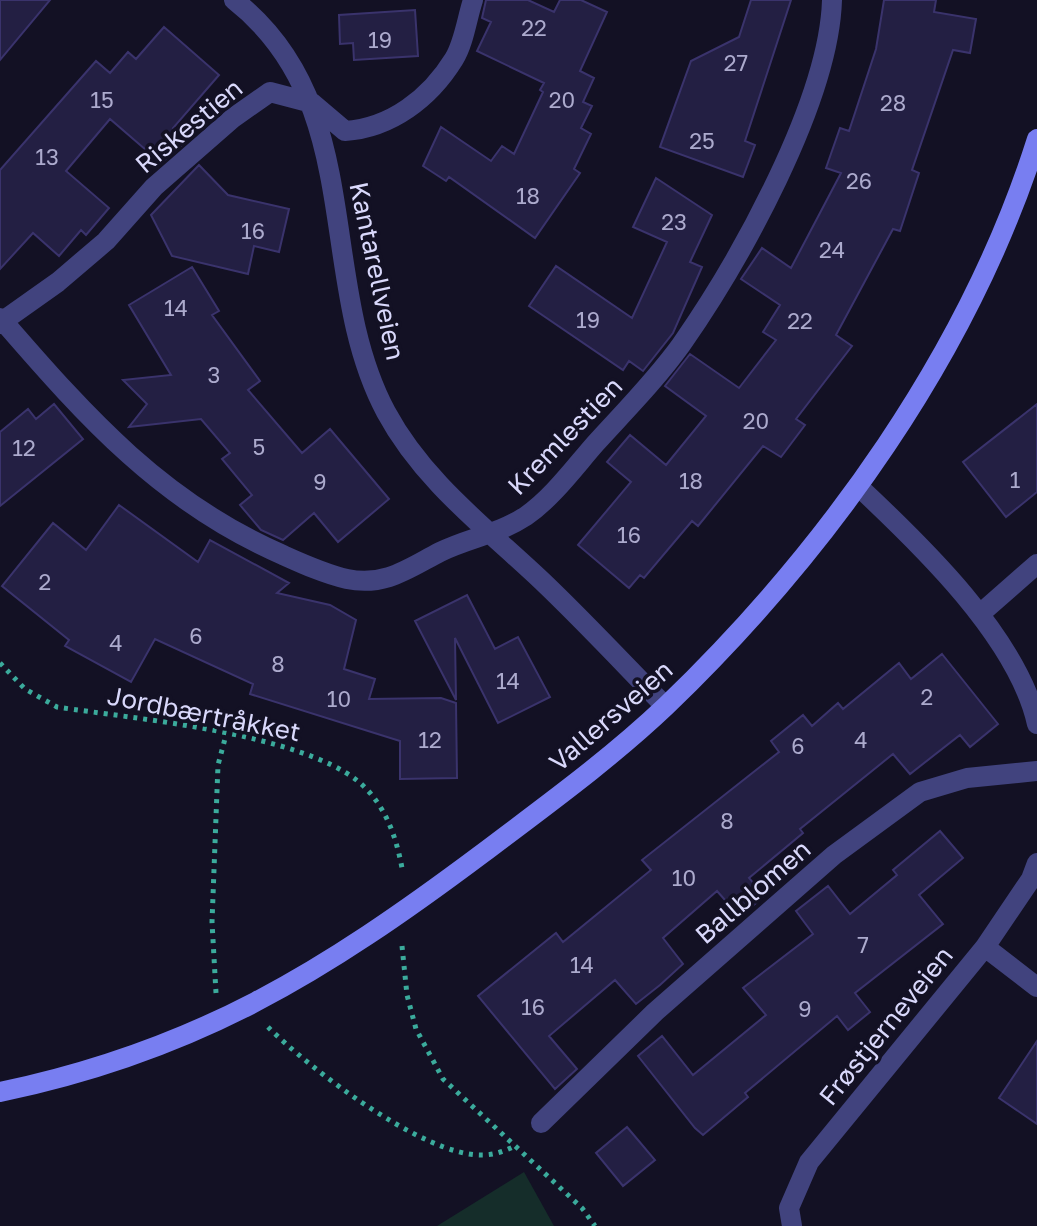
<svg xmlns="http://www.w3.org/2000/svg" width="1037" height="1226" font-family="'Golos Text',sans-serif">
	<rect width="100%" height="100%" fill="#131124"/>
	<!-- green -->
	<path fill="#152d2a" d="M524 1172 554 1226H437Z"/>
	<!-- building -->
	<path fill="#231f43" stroke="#3a336c" stroke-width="2" d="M0 0H50L0 60Z
		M486 0H528L554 12 560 0H581L607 12 580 71 594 78 583 102 592 106 581 128 591 134 574 169 580 173 535 238 449 177 446 181 423 166 441 127 491 161 502 146 514 154 543 92 540 90 544 83 477 51 491 22 482 18Z
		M751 0H791L745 141 755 145 743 177 660 147 691 61 739 37Z
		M884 0H936L934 12 976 19 970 53 953 50 912 170 919 173 900 231 893 229 836 335 852 346 796 419 805 425 781 457 763 446 698 526 692 521 644 578 640 575 629 588 578 545 631 482 607 462 630 435 666 465 706 416 665 386 690 354 739 388 776 340 763 332 780 305 741 279 762 248 791 268 841 173 826 168 840 128 849 131 876 49Z
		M415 10 418 56 354 60 353 43 340 44 339 15Z
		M164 27 219 75 173 128 178 132 173 138 181 146 161 163 110 119 66 171 109 208 86 235 81 230 59 256 33 233 0 269V170L96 61 110 73 128 52 136 59Z
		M199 165 228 195 289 209 279 252 254 246 248 274 172 256 151 215Z
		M656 178 712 215 690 262 702 267 673 333 643 371 629 361 623 370 529 306 556 266 632 318 667 242 633 227Z
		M192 267 219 311 212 315 260 381 248 390 302 453 330 429 389 499 338 542 314 513 283 540 261 530 240 505 252 495 222 459 230 453 201 419 129 427 147 404 123 380 171 375 129 305Z
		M54 404 83 439 0 506V432L28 409 36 419Z
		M1037 404V492L1006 517 963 462Z
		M119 505 198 562 210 540 289 583 277 593 330 605 356 620 344 669 375 679 369 699 441 698 456 703 457 778 400 779V741L250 694 253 684 155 639 131 682 65 646 69 640 2 586 53 523 86 550Z
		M467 595 495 649 518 637 550 697 498 723 455 638 456 700 415 621Z
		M942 654 998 724 970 747 960 735 910 774 893 754 800 829 803 833 749 878 764 896 740 917 717 891 663 938 683 964 660 985 636 1004 615 980 549 1036 577 1069 555 1089 478 996 556 933 563 942 651 870 642 860 779 752 771 741 803 715 812 726 838 703 843 709 899 663 911 679Z
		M940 831 963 858 919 895 943 924 855 993 870 1012 848 1030 837 1016 745 1093 748 1097 703 1135 695 1128 638 1056 662 1036 693 1075 766 1015 743 988 813 934 796 911 828 886 850 914 897 875 893 870Z
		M1037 1041V1124L999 1098Z
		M627 1127 655 1160 623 1186 596 1153Z"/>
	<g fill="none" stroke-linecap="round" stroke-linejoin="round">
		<!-- path -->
		<path stroke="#3bab9c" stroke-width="5" stroke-dasharray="4 6" stroke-linecap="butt" d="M0 663 25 689 57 707C136 719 299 733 359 782 385 804 396 836 402 868
			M402 946 407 995 416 1029 443 1079 582 1208 595 1226
			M216 993 212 922 218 765 226 735
			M268 1027C309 1068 423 1156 482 1155 495 1155 505 1151 517 1145"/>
		<!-- minor -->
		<path stroke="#41437e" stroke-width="20" d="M234 0C368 105 315 279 386 412 423 481 486 528 542 581 584 621 624 664 665 706
			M0 318 3 321 58 282 106 241 154 187 233 118 270 92 312 103 345 131C391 128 430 98 454 59 464 43 467 18 473 0
			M0 324 3 321C87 418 163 503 283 555 303 564 325 574 347 579 385 587 409 568 440 552 468 538 499 534 526 516 552 498 574 468 595 444 624 412 655 381 681 345 739 262 829 102 832 0
			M858 486C921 545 1018 638 1037 724
			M980 614 1037 564
			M985 947 1037 987
			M541 1123 655 1012 834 855 920 792 967 778 1037 771
			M792 1226 789 1208 809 1162 985 947 1031 879 1037 863"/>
		<!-- secondary -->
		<path stroke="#787ef1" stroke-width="20" d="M0 1092C197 1051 324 972 483 853 545 806 609 760 666 706 827 551 969 354 1037 139"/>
	</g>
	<g text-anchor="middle" stroke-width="7" stroke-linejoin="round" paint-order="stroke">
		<!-- number labels -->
		<g font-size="22" fill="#acaacd">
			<text x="534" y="36">22</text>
			<text x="380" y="48">19</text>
			<text x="736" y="71">27</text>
			<text x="102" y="108">15</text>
			<text x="562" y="108">20</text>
			<text x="893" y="111">28</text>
			<text x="702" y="149">25</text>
			<text x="47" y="165">13</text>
			<text x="859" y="189">26</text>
			<text x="528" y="204">18</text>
			<text x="674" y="230">23</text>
			<text x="253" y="239">16</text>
			<text x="832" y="258">24</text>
			<text x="176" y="316">14</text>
			<text x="588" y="328">19</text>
			<text x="800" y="329">22</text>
			<text x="214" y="383">3</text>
			<text x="756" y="429">20</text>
			<text x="259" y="455">5</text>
			<text x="24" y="456">12</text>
			<text x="1015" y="488">1</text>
			<text x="691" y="489">18</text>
			<text x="320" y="490">9</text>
			<text x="629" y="543">16</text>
			<text x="45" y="590">2</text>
			<text x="196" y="644">6</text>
			<text x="116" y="651">4</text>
			<text x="278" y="672">8</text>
			<text x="508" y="689">14</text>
			<text x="927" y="705">2</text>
			<text x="339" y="707">10</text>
			<text x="430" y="748">12</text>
			<text x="861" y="748">4</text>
			<text x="798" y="754">6</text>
			<text x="727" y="829">8</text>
			<text x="684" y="886">10</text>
			<text x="863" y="953">7</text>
			<text x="582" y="973">14</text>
			<text x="533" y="1015">16</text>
			<text x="805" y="1017">9</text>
		</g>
		<!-- street labels -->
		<g font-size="26" fill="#d9d8fb" stroke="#131124">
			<text transform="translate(189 126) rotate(-40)" y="9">Riskestien</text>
			<text transform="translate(377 271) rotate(78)" y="9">Kantarellveien</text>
			<text transform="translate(565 436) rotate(-46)" y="9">Kremlestien</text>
			<text transform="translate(204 714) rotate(11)" y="9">Jordbærtråkket</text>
			<text transform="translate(611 716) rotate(-41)" y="9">Vallersveien</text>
			<text transform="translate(753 892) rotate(-41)" y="9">Ballblomen</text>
			<text transform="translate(886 1026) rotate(-51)" y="9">Frøstjerneveien</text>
		</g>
	</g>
</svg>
